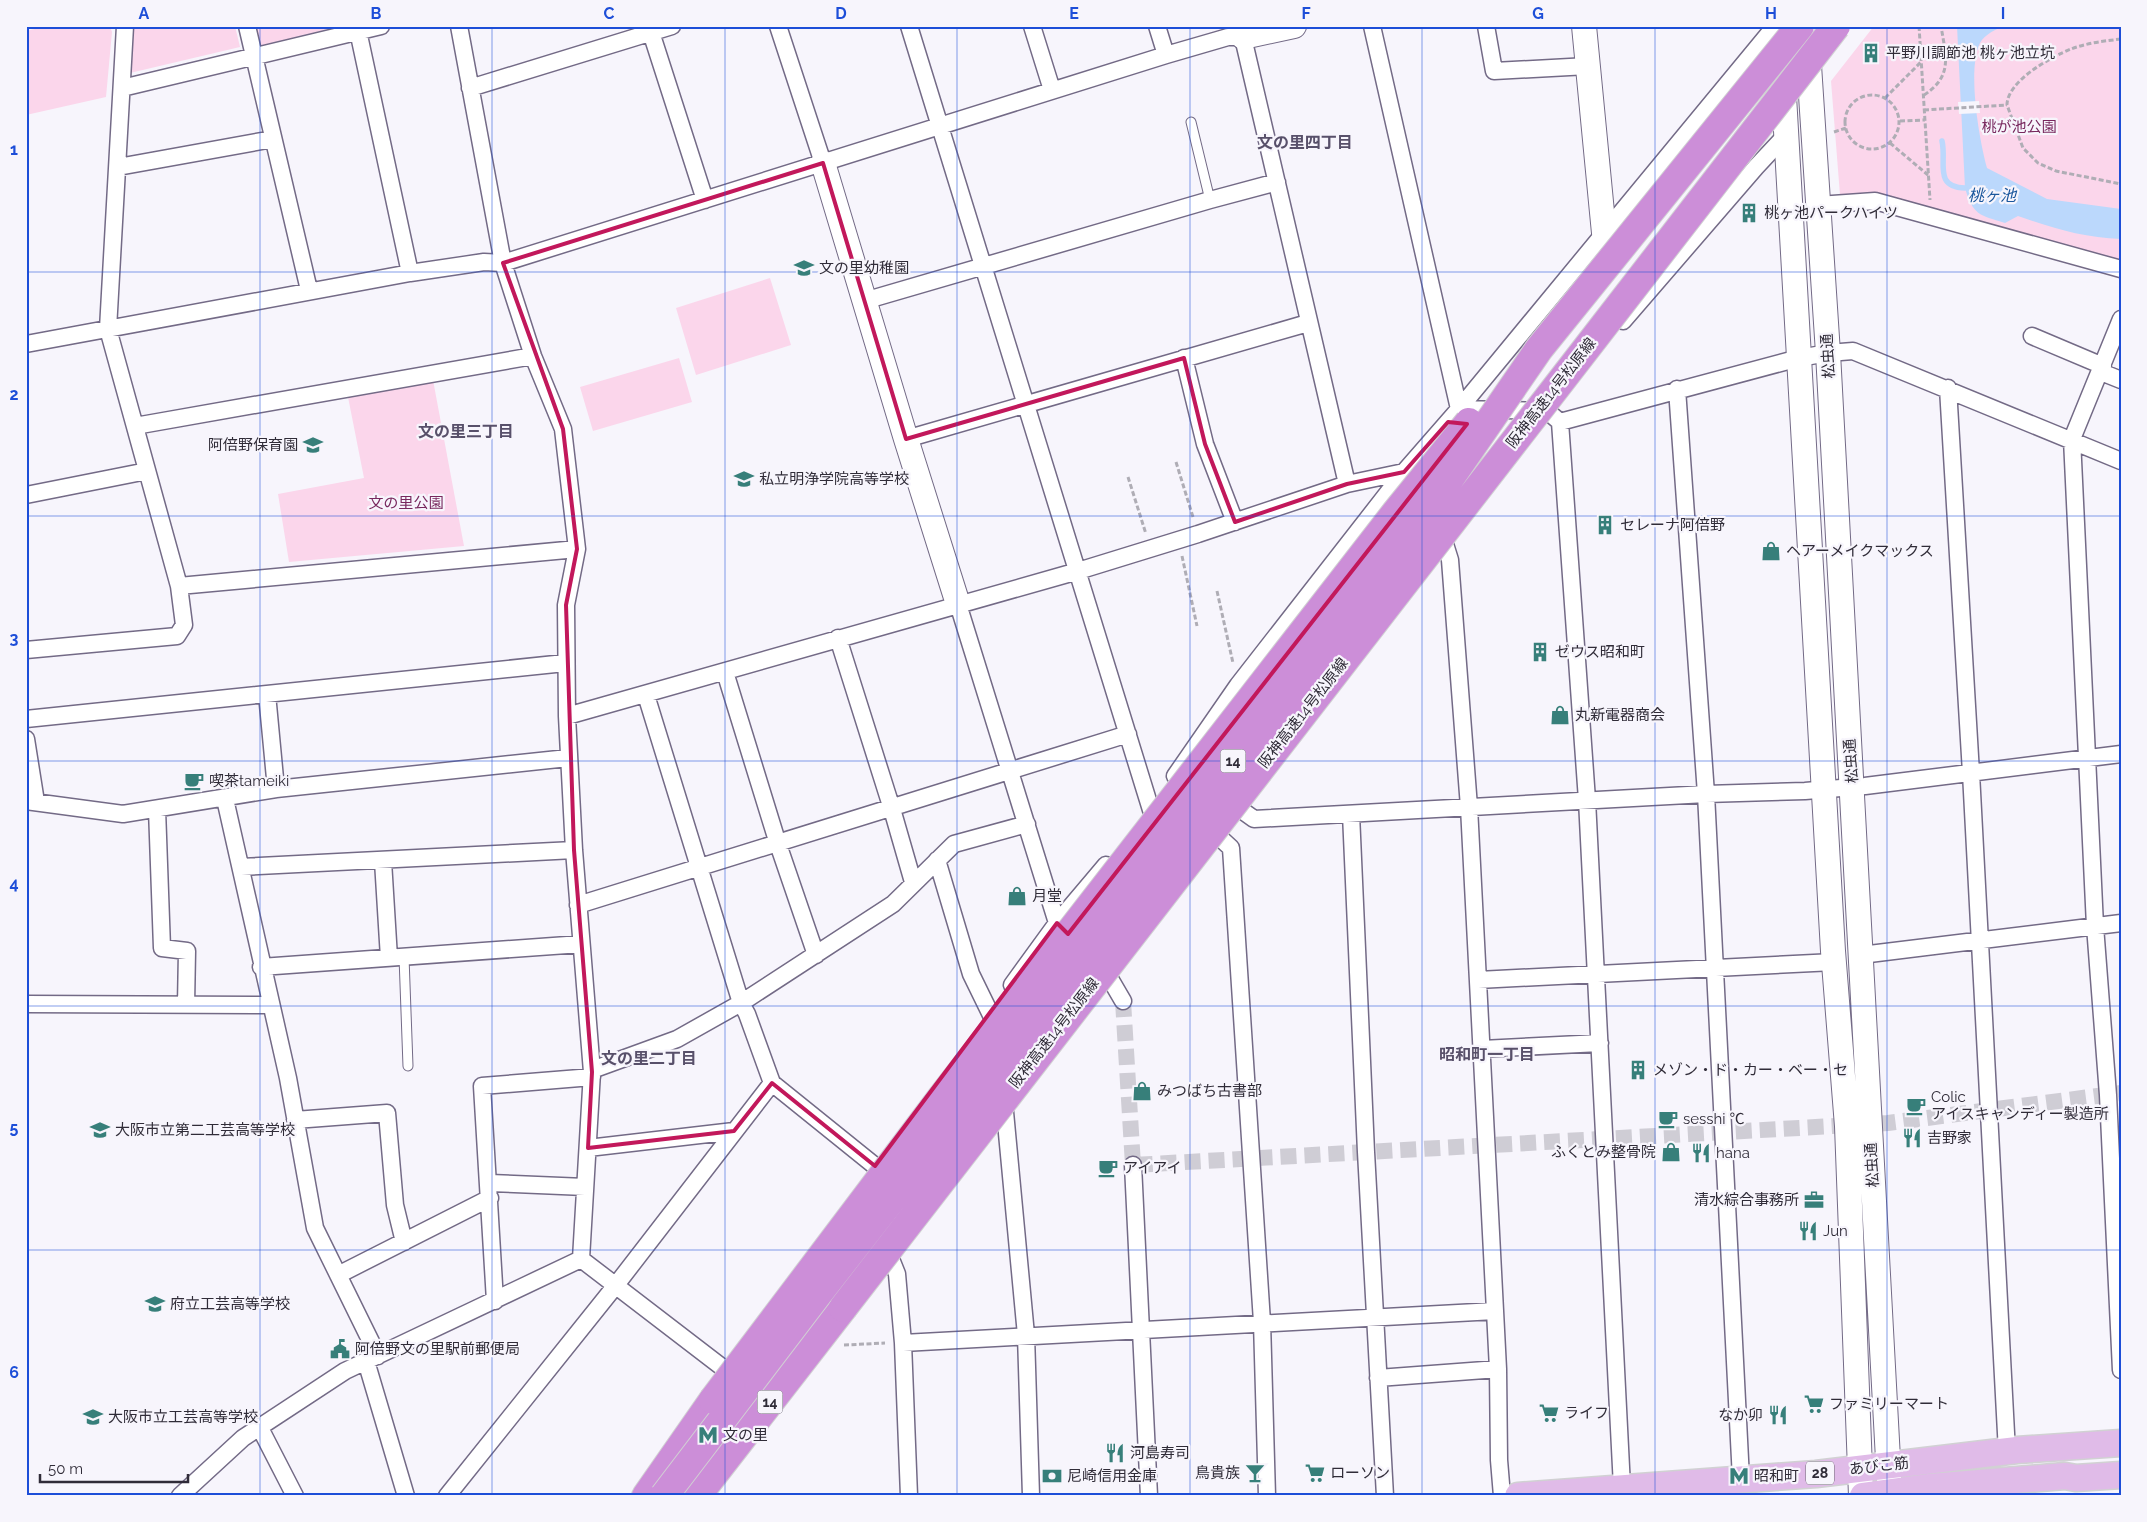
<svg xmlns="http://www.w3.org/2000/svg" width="2147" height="1522" font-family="Raleway,'Noto Sans JP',sans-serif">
	<rect width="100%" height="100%" fill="#f7f5fc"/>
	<!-- green -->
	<path fill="#fbd6eb" d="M48 26H110L112 32 106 97 26 115V31Z
		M133 26H235L240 47 130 73Z
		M253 26H341L259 46Z
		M1874 26H2121V260L1874 193 1840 195 1831 81Z
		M770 278 791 345 696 375 676 308Z
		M679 358 692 402 593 431 580 387Z
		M433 380 464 546 289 562 278 494 364 478 348 397Z"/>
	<!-- water -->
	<path fill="#bbd8fc" d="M1957 26H2005C1997 28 1984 35 1980 43 1967 69 1979 139 1987 168L2047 199 2121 209V239C2084 238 2052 228 2018 216L2005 223C1979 215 1973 215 1965 188Z"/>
	<!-- pier -->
	<path fill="#f7f5fc" d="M1979 101 1980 113 1959 114 1958 102Z"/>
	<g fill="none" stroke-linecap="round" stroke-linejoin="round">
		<!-- stream -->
		<path stroke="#bbd8fc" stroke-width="5.5" d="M1942 141C1947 162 1933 187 1965 188"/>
		<!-- street-tunnel -->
		<path stroke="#cfcdd5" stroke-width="16" stroke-dasharray="16 8" stroke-linecap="butt" d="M1123 1001 1133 1165 1888 1123 2121 1093"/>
		<defs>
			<path id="lane" d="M1191 122 1210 200
				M404 957 408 1066"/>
			<path id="street" d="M247 26 309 290
				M357 26 410 273
				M459 26 503 263 533 356 563 429 577 549 566 605 567 716 574 850 592 1072 581 1259
				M649 26 705 200
				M778 26 823 163
				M909 26 1151 810
				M1032 26 1052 90
				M1157 26 1166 55
				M1372 26 1459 409
				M1486 26 1494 71 1588 66
				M1241 29 1347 484
				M122 88 381 26
				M470 88 672 26
				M118 167 273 139
				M1818 205 1875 201 2121 269
				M864 301 1210 200 1277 182
				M2121 319 2072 439 2095 926 2108 1095 2121 1370
				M1623 321 1756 167 1786 135
				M2032 336 2103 366
				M26 344 410 273 484 262 503 263 1166 55 1228 37H1243
				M1184 358 1205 444 1235 522
				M2101 372 2121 380
				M1948 388 1971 773 2007 1452
				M1677 389 1706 794 1741 1479
				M1459 409 1547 411 1560 422 1587 800 1622 1487
				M1560 422 1799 358 1828 353 1853 351 2121 461
				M135 426 533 356
				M906 439 1308 323
				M26 495 147 471
				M1445 544 1450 560 1469 807 1498 1369 1499 1460 1502 1496
				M179 586 577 549
				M958 604 1057 923 1063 929
				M838 638 892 809 913 882
				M26 650 177 636 184 625 179 586 108 329 125 26
				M725 672 778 844 816 955
				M267 694 276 789
				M646 695 741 1003 747 1014 772 1083 875 1166
				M567 716 1078 571 1198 534 1347 484 1404 472
				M26 719 565 663
				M26 739 36 802
				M1175 776 1238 685 1404 472 1459 409 1775 26
				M225 799 288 1078 315 1228 378 1356
				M26 801 123 814 276 789 568 758
				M157 809 162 948 187 951 186 1005
				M1240 809 1254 819 1706 794 1805 791 1865 786 2121 754
				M1351 814 1366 1152 1385 1496
				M1218 836 1231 848 1262 1322 1267 1496
				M937 860 971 974 991 1015
				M383 861 389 958
				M241 867 574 850
				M578 905 1128 734
				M1861 955 2121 923
				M261 967 581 944
				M1099 967 1109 977 1123 1001
				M1478 980 1834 962
				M1012 985 1057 923 1106 865
				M26 1004 270 1005
				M1482 1049 1600 1043
				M592 1070 677 1039 741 1003 893 904 954 844 1027 824
				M1005 1112 1026 1335 1031 1496
				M295 1120 387 1113 395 1205 404 1242
				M588 1148 734 1131
				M1133 1165 1149 1496
				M490 1183 585 1187
				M581 1259 727 1371
				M891 1259 897 1274 903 1343 909 1496
				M338 1275 490 1198
				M495 1301 482 1086 592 1077
				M903 1343 1495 1311
				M366 1361 406 1496
				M1378 1378 1498 1369
				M260 1428 295 1496
				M180 1496 243 1438 345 1371 581 1259
				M447 1496 616 1285 772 1083"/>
			<path id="secondary" d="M1584 26 1604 233
				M1780 26 1833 951 1847 1126 1861 1496
				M1243 37 1294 26
				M1808 50 1828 353 1890 1496
				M823 163 906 439 958 604"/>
			<path id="primary" d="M1518 1496 1816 1474 2017 1450 2121 1443
				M1863 1496 1930 1487 2065 1476 2076 1478 2121 1475"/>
			<path id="highway" d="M646 1496 713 1400
				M697 1496 843 1308"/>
		</defs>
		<!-- lane casing -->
		<use href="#lane" stroke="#736a86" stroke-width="11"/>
		<!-- street casing -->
		<use href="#street" stroke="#736a86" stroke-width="19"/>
		<!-- secondary casing -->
		<use href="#secondary" stroke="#736a86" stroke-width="26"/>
		<!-- primary casing -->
		<use href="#primary" stroke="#d1d1d3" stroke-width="29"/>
		<!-- highway casing -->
		<use href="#highway" stroke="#d1d1d3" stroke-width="30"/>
		<!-- path -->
		<path stroke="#afadb5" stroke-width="3" stroke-dasharray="5 2.5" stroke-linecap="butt" d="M1919 26 1930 200
			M2121 39C2104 41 2087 43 2071 49 2051 57 2007 81 2007 105L2023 148 2038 163 2056 171 2121 184
			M1845 122a27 27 0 1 1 54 0a27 27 0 1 1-54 0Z
			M1924 95C1953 76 1946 57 1941 26
			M1885 98 1922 61
			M1924 110 2007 105
			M1900 121 1925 120
			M1834 132 1846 128
			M1890 143 1928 175
			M1176 462 1193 517
			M1128 477 1146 534
			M1182 556 1197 626
			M1217 591 1233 663
			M844 1345 885 1343"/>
		<!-- lane -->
		<use href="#lane" stroke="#fff" stroke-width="9"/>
		<!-- street -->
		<use href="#street" stroke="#fff" stroke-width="16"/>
		<!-- secondary -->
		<use href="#secondary" stroke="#fff" stroke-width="24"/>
		<!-- primary -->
		<use href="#primary" stroke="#e0bbe8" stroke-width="26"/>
		<!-- highway -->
		<use href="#highway" stroke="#cc8ed8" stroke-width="28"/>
		<defs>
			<path id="highway-bridge" d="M843 1308 1836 26
				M713 1400 941 1098 1396 512 1469 422
				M664 1496 818 1294 1427 512 1539 349 1800 26"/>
		</defs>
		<!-- highway-bridge casing -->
		<use href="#highway-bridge" stroke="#d1d1d3" stroke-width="30" stroke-linecap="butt"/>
		<!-- highway-bridge -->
		<use href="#highway-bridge" stroke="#cc8ed8" stroke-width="28"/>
	</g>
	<!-- marked area -->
	<path fill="none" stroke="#c2185b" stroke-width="4" stroke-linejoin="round" d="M823 163 906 439 1184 358 1205 444 1235 522 1347 484 1404 472 1448 422 1467 424 1068 934 1057 923 875 1166 772 1083 734 1131 588 1148 592 1072 574 850 566 605 577 549 563 429 503 263Z"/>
	<!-- grid -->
	<path fill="none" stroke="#1d4ed8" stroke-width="1" stroke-opacity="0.55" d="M260 26V1496M492 26V1496M725 26V1496M957 26V1496M1190 26V1496M1422 26V1496M1655 26V1496M1887 26V1496M26 272H2121M26 516H2121M26 761H2121M26 1006H2121M26 1250H2121"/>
	<!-- icons -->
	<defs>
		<symbol id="building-bare" viewBox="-9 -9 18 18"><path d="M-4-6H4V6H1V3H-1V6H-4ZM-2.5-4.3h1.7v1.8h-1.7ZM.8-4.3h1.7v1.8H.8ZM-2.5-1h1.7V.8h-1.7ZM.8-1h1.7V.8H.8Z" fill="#377f7a" stroke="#f7f5fc" stroke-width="2.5" paint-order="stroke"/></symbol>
		<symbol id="school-bare" viewBox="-9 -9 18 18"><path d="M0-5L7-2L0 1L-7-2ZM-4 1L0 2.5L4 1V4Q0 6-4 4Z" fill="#377f7a" stroke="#f7f5fc" stroke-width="2.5" paint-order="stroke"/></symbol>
		<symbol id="shop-bare" viewBox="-9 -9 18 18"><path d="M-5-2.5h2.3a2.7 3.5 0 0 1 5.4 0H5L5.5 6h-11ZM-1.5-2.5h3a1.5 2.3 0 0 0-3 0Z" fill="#377f7a" stroke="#f7f5fc" stroke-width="2.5" paint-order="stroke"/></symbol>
		<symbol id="cafe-bare" viewBox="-9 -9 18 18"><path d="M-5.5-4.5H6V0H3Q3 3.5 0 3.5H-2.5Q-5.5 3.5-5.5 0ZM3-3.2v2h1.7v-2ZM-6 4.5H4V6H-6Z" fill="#377f7a" stroke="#f7f5fc" stroke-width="2.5" paint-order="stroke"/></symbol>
		<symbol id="restaurant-bare" viewBox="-9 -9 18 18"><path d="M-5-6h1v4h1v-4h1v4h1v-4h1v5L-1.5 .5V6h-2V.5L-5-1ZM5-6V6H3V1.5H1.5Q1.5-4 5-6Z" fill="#377f7a" stroke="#f7f5fc" stroke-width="2.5" paint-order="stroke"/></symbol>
		<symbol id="office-bare" viewBox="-9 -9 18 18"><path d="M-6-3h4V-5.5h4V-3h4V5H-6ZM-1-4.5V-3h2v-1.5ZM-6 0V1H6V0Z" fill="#377f7a" stroke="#f7f5fc" stroke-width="2.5" paint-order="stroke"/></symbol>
		<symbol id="civic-bare" viewBox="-9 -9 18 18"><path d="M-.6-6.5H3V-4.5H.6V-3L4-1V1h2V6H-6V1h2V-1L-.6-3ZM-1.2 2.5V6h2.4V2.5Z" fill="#377f7a" stroke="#f7f5fc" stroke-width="2.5" paint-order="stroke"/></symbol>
		<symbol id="supermarket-bare" viewBox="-9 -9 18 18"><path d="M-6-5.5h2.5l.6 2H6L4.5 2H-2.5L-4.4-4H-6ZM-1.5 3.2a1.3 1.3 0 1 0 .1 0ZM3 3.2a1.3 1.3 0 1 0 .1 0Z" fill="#377f7a" stroke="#f7f5fc" stroke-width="2.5" paint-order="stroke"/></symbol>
		<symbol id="metro-bare" viewBox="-9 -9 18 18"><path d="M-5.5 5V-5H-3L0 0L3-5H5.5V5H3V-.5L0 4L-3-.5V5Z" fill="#377f7a" stroke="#f7f5fc" stroke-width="2.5" paint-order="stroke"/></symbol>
		<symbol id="bar-bare" viewBox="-9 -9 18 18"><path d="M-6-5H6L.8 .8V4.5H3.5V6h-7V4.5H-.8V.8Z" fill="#377f7a" stroke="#f7f5fc" stroke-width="2.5" paint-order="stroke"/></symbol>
		<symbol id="bank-bare" viewBox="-9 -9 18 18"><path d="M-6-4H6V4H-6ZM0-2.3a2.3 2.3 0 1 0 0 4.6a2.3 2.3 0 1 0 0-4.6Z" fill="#377f7a" stroke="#f7f5fc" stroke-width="2.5" paint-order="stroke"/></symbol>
	</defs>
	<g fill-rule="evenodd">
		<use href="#building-bare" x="1857" y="39" width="28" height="28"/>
		<use href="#building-bare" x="1735" y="199" width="28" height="28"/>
		<use href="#school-bare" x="790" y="254" width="28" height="28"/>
		<use href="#school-bare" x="299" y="431" width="28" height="28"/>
		<use href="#school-bare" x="730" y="465" width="28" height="28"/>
		<use href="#building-bare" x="1591" y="511" width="28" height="28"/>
		<use href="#shop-bare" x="1757" y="537" width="28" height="28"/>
		<use href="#building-bare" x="1526" y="638" width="28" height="28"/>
		<use href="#shop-bare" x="1546" y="701" width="28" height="28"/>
		<use href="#cafe-bare" x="180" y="767" width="28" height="28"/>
		<use href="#shop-bare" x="1003" y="882" width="28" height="28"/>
		<use href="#building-bare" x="1624" y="1056" width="28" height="28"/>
		<use href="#shop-bare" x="1128" y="1077" width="28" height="28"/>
		<use href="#cafe-bare" x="1902" y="1092" width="28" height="28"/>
		<use href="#cafe-bare" x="1654" y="1105" width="28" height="28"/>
		<use href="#school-bare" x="86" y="1116" width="28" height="28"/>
		<use href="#restaurant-bare" x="1898" y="1124" width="28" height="28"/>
		<use href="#shop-bare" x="1657" y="1138" width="28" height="28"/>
		<use href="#restaurant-bare" x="1687" y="1139" width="28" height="28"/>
		<use href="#cafe-bare" x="1094" y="1154" width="28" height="28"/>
		<use href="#office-bare" x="1800" y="1186" width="28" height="28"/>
		<use href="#restaurant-bare" x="1794" y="1217" width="28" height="28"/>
		<use href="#school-bare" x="141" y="1290" width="28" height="28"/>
		<use href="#civic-bare" x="326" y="1335" width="28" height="28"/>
		<use href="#supermarket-bare" x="1800" y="1390" width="28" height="28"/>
		<use href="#supermarket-bare" x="1535" y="1399" width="28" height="28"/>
		<use href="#restaurant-bare" x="1764" y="1401" width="28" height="28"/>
		<use href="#school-bare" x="79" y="1403" width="28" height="28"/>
		<use href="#metro-bare" x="694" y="1421" width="28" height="28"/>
		<use href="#restaurant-bare" x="1101" y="1439" width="28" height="28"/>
		<use href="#bar-bare" x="1241" y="1459" width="28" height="28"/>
		<use href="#supermarket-bare" x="1301" y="1459" width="28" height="28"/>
		<use href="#bank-bare" x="1038" y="1462" width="28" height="28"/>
		<use href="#metro-bare" x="1725" y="1462" width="28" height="28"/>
	</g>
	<g text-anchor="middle" stroke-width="4.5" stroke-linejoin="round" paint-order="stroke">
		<!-- shield labels -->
		<g fill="#f7f5fc" stroke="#6c6873" stroke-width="1">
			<rect x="1220.5" y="749.5" width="25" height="23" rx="4"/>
			<rect x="757.5" y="1390.5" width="25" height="23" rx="4"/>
			<rect x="1806" y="1461.5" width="28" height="23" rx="4"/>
		</g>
		<g font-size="14" font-weight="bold" fill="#302c38">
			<text x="1233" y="766">14</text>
			<text x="770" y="1407">14</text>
			<text x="1820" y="1478">28</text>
		</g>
		<!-- poi labels -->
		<g font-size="15" fill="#302c38" stroke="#f7f5fc" text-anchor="start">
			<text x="1886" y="58">平野川調節池 桃ヶ池立坑</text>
			<text x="1764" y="218">桃ヶ池パークハイツ</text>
			<text x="819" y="273">文の里幼稚園</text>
			<text x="298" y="450" text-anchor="end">阿倍野保育園</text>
			<text x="759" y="484">私立明浄学院高等学校</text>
			<text x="1620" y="530">セレーナ阿倍野</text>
			<text x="1786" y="556">ヘアーメイクマックス</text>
			<text x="1555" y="657">ゼウス昭和町</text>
			<text x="1575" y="720">丸新電器商会</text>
			<text x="209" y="786">喫茶tameiki</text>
			<text x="1032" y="901">月堂</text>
			<text x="1653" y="1075">メゾン・ド・カー・ベー・セ</text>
			<text x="1157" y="1096">みつばち古書部</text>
			<text x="1931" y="1102">Colic<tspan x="1931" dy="17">アイスキャンディー製造所</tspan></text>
			<text x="1683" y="1124">sesshi ℃</text>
			<text x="115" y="1135">大阪市立第二工芸高等学校</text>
			<text x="1927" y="1143">吉野家</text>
			<text x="1656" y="1157" text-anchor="end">ふくとみ整骨院</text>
			<text x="1716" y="1158">hana</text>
			<text x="1123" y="1173">アイアイ</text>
			<text x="1799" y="1205" text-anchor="end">清水綜合事務所</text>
			<text x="1823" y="1236">Jun</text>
			<text x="170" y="1309">府立工芸高等学校</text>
			<text x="355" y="1354">阿倍野文の里駅前郵便局</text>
			<text x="1829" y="1409">ファミリーマート</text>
			<text x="1564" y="1418">ライフ</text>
			<text x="1763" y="1420" text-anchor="end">なか卯</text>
			<text x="108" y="1422">大阪市立工芸高等学校</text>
			<text x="723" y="1440">文の里</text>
			<text x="1130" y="1458">河島寿司</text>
			<text x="1240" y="1478" text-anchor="end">鳥貴族</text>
			<text x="1330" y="1478">ローソン</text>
			<text x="1067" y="1481">尼崎信用金庫</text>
			<text x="1754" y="1481">昭和町</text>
		</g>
		<!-- park labels -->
		<g font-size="15" fill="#78285e" stroke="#f7f5fc">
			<text x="2019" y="132">桃が池公園</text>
			<text x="406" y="508">文の里公園</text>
		</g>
		<!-- street labels -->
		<g font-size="15" fill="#302c38" stroke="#f7f5fc">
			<text transform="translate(1828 356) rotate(-93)" y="5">松虫通</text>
			<text transform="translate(1551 393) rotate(-52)" y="5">阪神高速14号松原線</text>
			<text transform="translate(1303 713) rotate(-52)" y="5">阪神高速14号松原線</text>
			<text transform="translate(1851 761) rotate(-94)" y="5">松虫通</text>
			<text transform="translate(1054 1033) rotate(-52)" y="5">阪神高速14号松原線</text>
			<text transform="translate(1872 1165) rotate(-93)" y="5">松虫通</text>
			<text transform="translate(1879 1466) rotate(-7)" y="5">あびこ筋</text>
		</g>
		<!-- neighbourhood labels -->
		<g font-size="16" font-weight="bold" fill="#58506a" stroke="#f7f5fc">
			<text x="1305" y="148">文の里四丁目</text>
			<text x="466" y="437">文の里三丁目</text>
			<text x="1487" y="1060">昭和町一丁目</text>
			<text x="649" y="1064">文の里二丁目</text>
		</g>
		<!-- water labels -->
		<g font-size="16" font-style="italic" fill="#1a569c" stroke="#f7f5fc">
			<text x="1992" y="201">桃ヶ池</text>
		</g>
	</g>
	<!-- border -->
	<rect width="2147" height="1522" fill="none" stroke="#f7f5fc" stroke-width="55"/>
	<!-- scale -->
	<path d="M40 1474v8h148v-8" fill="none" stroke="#302c38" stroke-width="2.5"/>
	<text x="48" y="1474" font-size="15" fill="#302c38" stroke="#f7f5fc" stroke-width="4" paint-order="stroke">50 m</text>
	<rect x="28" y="28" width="2092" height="1466" fill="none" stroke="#1d4ed8" stroke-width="2"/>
	<g font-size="16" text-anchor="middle" font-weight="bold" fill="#1d4ed8">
		<text x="144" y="19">A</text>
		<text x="376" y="19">B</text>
		<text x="609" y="19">C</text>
		<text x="841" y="19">D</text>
		<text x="1074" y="19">E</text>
		<text x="1306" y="19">F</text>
		<text x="1538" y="19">G</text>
		<text x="1771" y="19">H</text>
		<text x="2003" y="19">I</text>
		<text x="14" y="155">1</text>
		<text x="14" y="400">2</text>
		<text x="14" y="644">3</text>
		<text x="14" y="889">4</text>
		<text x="14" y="1133">5</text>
		<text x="14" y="1378">6</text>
	</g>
</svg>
